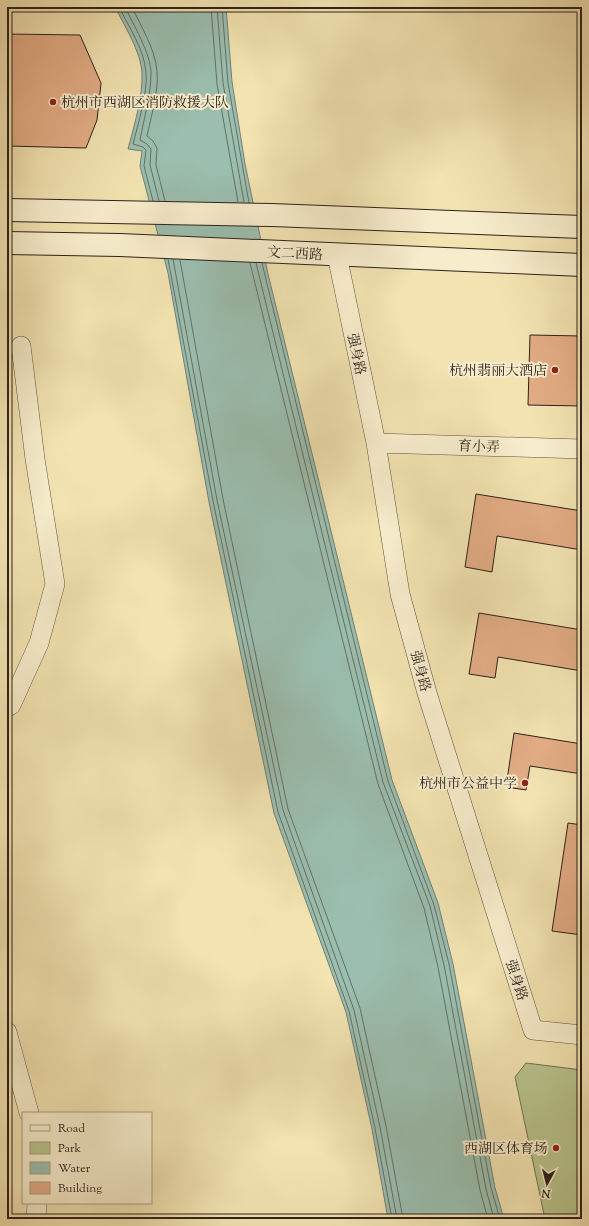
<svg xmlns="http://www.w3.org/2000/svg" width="589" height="1226" font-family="'Sorts Mill Goudy','Noto Serif SC',serif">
	<rect width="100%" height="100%" fill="#f2e3b1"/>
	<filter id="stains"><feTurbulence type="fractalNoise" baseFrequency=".005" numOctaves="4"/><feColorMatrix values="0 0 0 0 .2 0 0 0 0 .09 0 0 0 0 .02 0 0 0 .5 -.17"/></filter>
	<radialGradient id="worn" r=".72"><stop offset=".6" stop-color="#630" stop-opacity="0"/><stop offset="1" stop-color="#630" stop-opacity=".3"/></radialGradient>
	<!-- green -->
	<path fill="#b9c48d" stroke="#737354" d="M526 1063 582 1070V1219H545L515 1077Z"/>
	<!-- water -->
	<path fill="#9bbeaf" stroke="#6f8074" d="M115 7H226L232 82 245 164 268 274 392 780 438 903 453 964 495 1188 504 1219H388L372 1129 346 1012 274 813 209 502 168 273 140 166 142 151 128 149C134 126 143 97 142 73 141 52 124 25 115 7Z"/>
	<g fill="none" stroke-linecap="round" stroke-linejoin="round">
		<!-- shore -->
		<path stroke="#647066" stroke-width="1" d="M119 7C129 27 144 49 146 72 148 92 138 124 133 144L143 147 146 150 144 166 153 201
			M125 7C133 24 151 54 151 73 151 95 144 118 140 140L147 144 151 149 150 165 159 201
			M132 7C141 27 155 48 157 71 159 90 151 117 147 136L153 141 157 148 156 165 165 201
			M211 7 217 84 238 202
			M217 7 223 83 244 202
			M222 7 228 83 249 203
			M168 259 213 501 278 812 349 1011 375 1128 392 1219
			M173 259 217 500 283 810 354 1010 380 1127 397 1219
			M180 260 223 499 288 809 360 1008 386 1126 403 1219
			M250 263 378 784 424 908 438 967 480 1190 488 1219
			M256 263 383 782 430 906 444 965 486 1189 494 1219
			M262 263 388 781 434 905 449 964 491 1188 500 1219"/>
	</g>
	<!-- building -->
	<path fill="#e2ac85" stroke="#2d221c" d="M7 34 80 35 101 83 97 120 86 148 7 146Z
		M530 335 582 336V406L528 405Z
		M476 494 582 511V550L497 536 492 572 465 567Z
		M479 613 582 630V671L498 657 495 678 469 674Z
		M514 733 582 744V774L530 766 526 790 506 787Z
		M568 823 582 825V935L552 931Z"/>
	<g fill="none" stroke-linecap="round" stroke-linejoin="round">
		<defs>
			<path id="minor" d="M337 255 376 443 400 594 427 693 533 1030 582 1035
				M376 443 582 449
				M7 707 11 705 39 643 55 584 35 459 21 346
				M7 1032 29 1113
				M36 1219 37 1203"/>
			<path id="secondary" d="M7 210 272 215 582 227
				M7 243 120 245 582 265"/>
		</defs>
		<!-- minor casing -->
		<use href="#minor" stroke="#5e5241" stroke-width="20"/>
		<!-- secondary casing -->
		<use href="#secondary" stroke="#2d221c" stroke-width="24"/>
		<!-- minor -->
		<use href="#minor" stroke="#f7edcc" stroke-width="19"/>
		<!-- secondary -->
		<use href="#secondary" stroke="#f7edcc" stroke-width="22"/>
	</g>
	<!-- markers -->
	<g fill="#8f2418" stroke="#f7edcc" stroke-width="1.5">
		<circle cx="53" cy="102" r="4"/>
		<circle cx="555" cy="370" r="4"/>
		<circle cx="525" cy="783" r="4"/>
		<circle cx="556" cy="1148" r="4"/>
	</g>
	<g text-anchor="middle" stroke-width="4" stroke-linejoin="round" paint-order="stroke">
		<!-- poi labels -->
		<g font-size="14" fill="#2d221c" stroke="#f7edcc" text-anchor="end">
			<text x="61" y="107" text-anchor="start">杭州市西湖区消防救援大队</text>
			<text x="547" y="375">杭州翡丽大酒店</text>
			<text x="517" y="788">杭州市公益中学</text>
			<text x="548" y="1153">西湖区体育场</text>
		</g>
		<!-- street labels -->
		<g font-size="14" fill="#2d221c" stroke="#f7edcc">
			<text transform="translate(295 253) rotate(3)" y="5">文二西路</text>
			<text transform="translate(357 354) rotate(78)" y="5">强身路</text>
			<text transform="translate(479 446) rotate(2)" y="5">育小弄</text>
			<text transform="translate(421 671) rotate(75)" y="5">强身路</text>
			<text transform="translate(517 980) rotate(72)" y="5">强身路</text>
		</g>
	</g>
	<!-- margin -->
	<rect width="589" height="1226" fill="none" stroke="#f2e3b1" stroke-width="24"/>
	<rect x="8" y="8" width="573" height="1210" fill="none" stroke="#2d221c" stroke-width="2"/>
	<rect x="12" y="12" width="565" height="1202" fill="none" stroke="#2d221c"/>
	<!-- legend -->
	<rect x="22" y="1112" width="130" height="92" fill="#f7edcc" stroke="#a69c86"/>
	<rect x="30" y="1125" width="20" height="6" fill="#f7edcc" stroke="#a69c86"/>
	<text x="58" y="1132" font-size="12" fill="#2d221c">Road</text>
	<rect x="30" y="1142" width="20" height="12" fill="#b9c48d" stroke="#a69c86"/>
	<text x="58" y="1152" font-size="12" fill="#2d221c">Park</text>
	<rect x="30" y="1162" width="20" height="12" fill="#9bbeaf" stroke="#a69c86"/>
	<text x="58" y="1172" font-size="12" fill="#2d221c">Water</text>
	<rect x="30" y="1182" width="20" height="12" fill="#e2ac85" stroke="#a69c86"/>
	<text x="58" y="1192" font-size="12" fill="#2d221c">Building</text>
	<!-- north arrow -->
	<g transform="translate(547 1184) rotate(187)" stroke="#f7edcc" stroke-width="3" paint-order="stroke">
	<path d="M0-3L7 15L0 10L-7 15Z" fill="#2d221c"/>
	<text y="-6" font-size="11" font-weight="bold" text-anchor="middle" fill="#2d221c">N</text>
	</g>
	<rect width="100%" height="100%" filter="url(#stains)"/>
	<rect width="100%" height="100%" fill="url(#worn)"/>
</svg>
